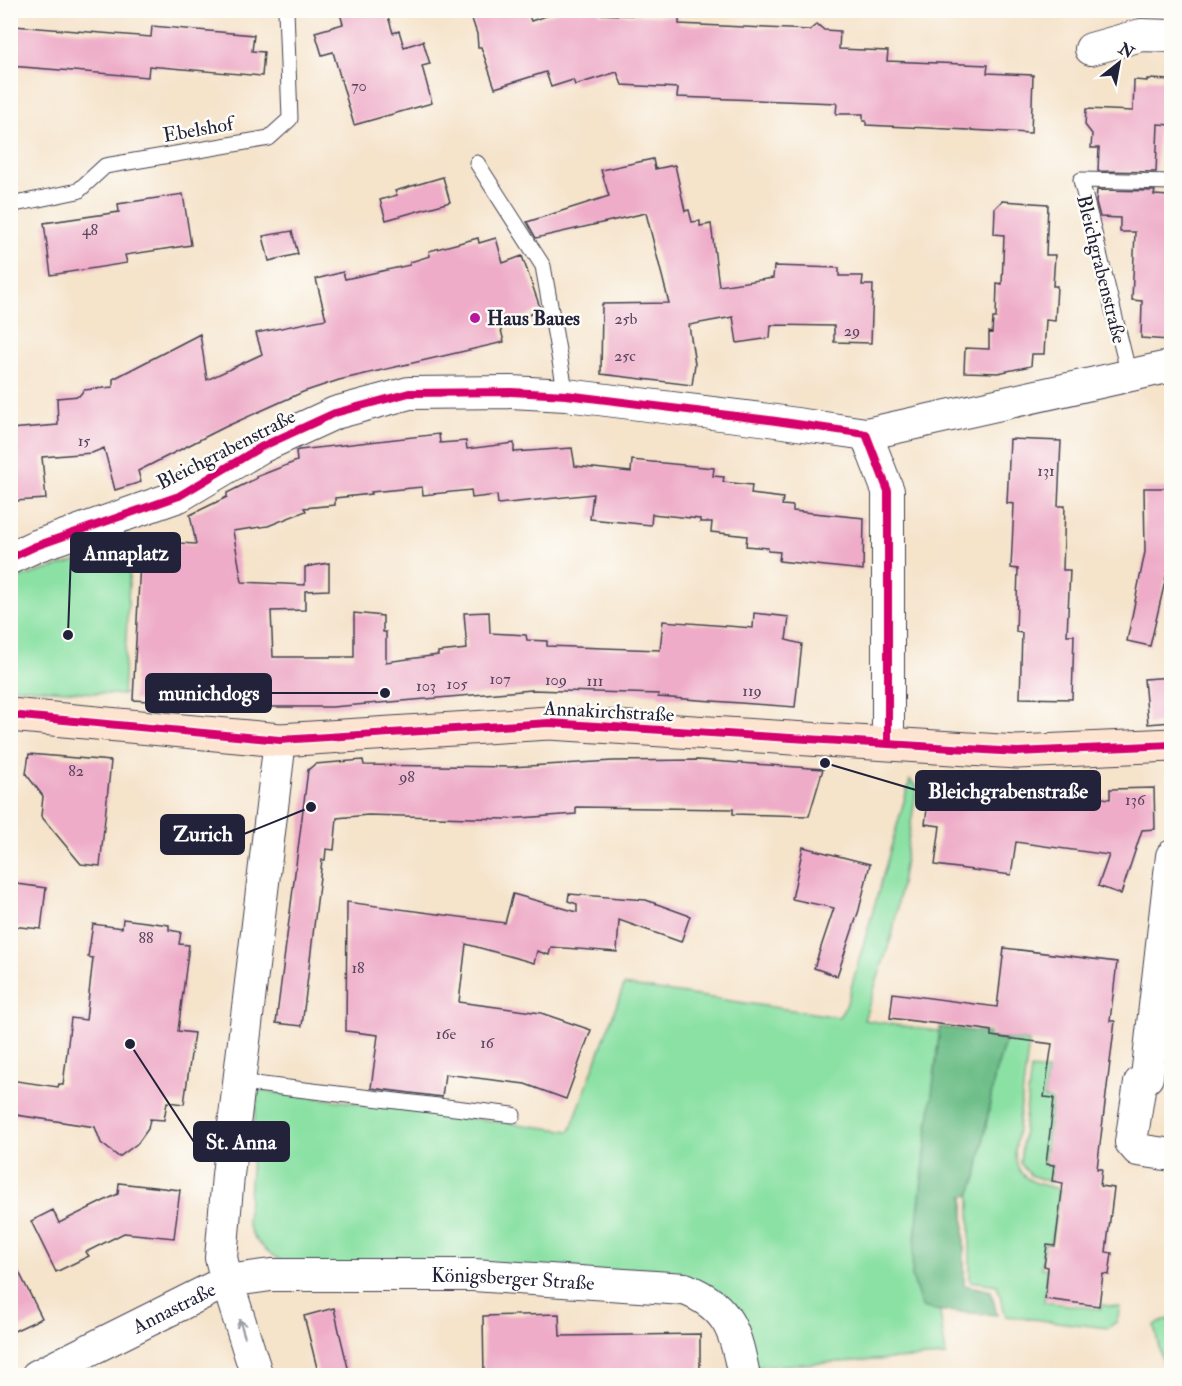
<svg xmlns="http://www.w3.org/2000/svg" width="1182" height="1386" font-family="'IM FELL Double Pica',serif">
	<rect width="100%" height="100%" fill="#fdfcf7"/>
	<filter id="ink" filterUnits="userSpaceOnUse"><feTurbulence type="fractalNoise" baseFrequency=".0167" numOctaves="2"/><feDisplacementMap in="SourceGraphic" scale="12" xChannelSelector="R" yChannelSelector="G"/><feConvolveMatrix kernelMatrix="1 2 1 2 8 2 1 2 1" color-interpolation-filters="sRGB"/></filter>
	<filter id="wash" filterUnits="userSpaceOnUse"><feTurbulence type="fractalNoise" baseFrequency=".008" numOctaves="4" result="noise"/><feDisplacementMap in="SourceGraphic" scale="24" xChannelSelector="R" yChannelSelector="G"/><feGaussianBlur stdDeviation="1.35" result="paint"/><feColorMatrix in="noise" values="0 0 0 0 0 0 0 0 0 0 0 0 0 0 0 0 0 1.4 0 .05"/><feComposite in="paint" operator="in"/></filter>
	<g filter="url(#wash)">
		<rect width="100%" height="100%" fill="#f5e3ca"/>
		<!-- green -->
		<path fill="#8be1a4" stroke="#568270" stroke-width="1.5" d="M131 545 123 695 11 687V583L22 577Z
			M910 780 917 787 893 932 864 1020 990 1039 936 1284 946 1356 751 1367 729 1305 290 1266C271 1255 254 1244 247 1223L257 1090 570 1131 624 985 839 1017 846 1006Z
			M1006 1039 1029 1042 1015 1152C1016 1181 1036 1184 1060 1189L1051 1243H1045L1041 1268 1048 1269 1044 1302 1101 1309 1102 1305 1120 1307 1117 1321 1108 1328 1006 1316 997 1285 970 1281V1195L977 1177 995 1074Z
			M1031 1069 1047 1071 1044 1098 1052 1100 1044 1165 1052 1166 1050 1182 1030 1175 1020 1163Z
			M1171 1318V1369L1163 1366 1154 1325Z"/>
		<!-- forest -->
		<path fill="#70bf8a" stroke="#497062" stroke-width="1.5" d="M940 1027 989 1033V1038L1006 1039 995 1074 977 1177 970 1195 964 1196V1285L991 1291 997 1315 934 1310 922 1307 912 1277V1264Z"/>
		<g id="blocks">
			<!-- building -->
			<path fill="#eeacc8" d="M339 10H386L393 33 399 31 404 47 423 41 430 64 422 66 432 103 354 125 333 52 322 55 315 32 343 24Z
				M487 10H527L531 21 564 10H599L600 14 679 17V24L810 30 817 24 824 30 840 31 839 49 888 51 887 61 988 65 987 73 1033 75 1031 133 866 125V121H863V114H836L837 103 677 97 678 88 622 85 617 72 575 85 573 80 551 87 546 72 495 88 481 47H478L477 34 471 16Z
				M14 26 151 37 152 26 254 35 252 51 264 52 262 76 149 66 148 77 10 66V41H13Z
				M1147 79 1172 80V125L1158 124 1156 172 1098 171 1099 148H1091L1092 134 1085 125 1086 109 1133 111 1134 80 1147 81Z
				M653 159 655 169 675 165 685 211 689 210 692 222 700 221V226L711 224 719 286 773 278 774 266 839 268V276H863L862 285H873L871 343 834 342V326L771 325 770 338 737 343 733 317 689 325 695 364 692 385 601 374 602 304 669 303 646 213 536 238 527 222 609 196 601 170Z
				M443 177 450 202 386 220 380 200 397 195 395 191Z
				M1097 190 1155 191 1154 195 1169 196 1168 202H1172V334L1169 333V340L1141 338 1142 301 1132 300 1135 232H1120V218L1100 217 1096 202Z
				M183 194 191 245 125 255 127 263 51 275 44 223 119 212 118 204Z
				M1002 201 1048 204 1046 255H1055L1053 286H1057L1055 321 1046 320 1044 354H1032L1031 366 998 373 964 372 965 348 989 349V332L992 333 993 318H996L997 283 1002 284 1004 235 994 234 995 208Z
				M292 231 298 254 269 261 263 236Z
				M478 238 479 243 496 238 503 263 522 256 541 310 500 326 504 342 339 380 303 392 225 427 138 471 141 482 115 490 104 448 92 453 42 457 46 499 15 501 10 457V429L58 425 57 398 79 396 84 390 113 387V379L200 334 207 380 262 354 256 333 326 319 316 279 343 272 345 279 410 265V262L430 256 429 251Z
				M439 434 440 443 466 441 467 449 514 443V452L572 448 575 466 631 472 632 460 714 468 713 476 724 477 723 482 752 485 751 494 783 498 782 505 793 506V511L864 518 863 570 779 561 780 552 768 551V548L746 546 747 536 711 532 712 522H700V519L652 514 651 525 590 519 593 494 498 504 497 495 472 498 471 490 423 495 422 487 371 492V494L335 498V505L304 508 306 511 268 526 233 531 242 582 305 585V567L329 563V590L305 591V610L271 611 273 657H354V613L383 616V632H386V662L438 655V652L467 649 464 613 489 612 490 633 526 635 527 640 547 641V646L660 650 663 621 753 628 754 613 789 617 786 640 802 644 795 707 658 697 659 694 532 690 332 707H246L133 700 141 541 196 544 190 515 227 497V493L257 478 256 477 297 461 296 451 299 450Z
				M1010 439 1061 441 1058 506H1065L1063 570H1070L1067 635H1074L1072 699 1020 698 1022 633 1016 632 1018 569 1011 568 1014 504 1007 503Z
				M1144 488H1170V560L1150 646 1127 641 1145 552Z
				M1172 677V722L1148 724 1144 679Z
				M29 754 111 761 100 866 81 864 41 816 43 796 26 774Z
				M363 760 364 765 511 767 613 761 698 760 823 769 809 816 733 814V809L576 807V814L506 819 368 815 337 818 334 850 326 849 325 860H322L302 1026 276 1023 308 770 315 764Z
				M931 779 1037 793 1070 796V794L1110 799V789L1154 788 1155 829 1142 830 1121 894 1098 886 1109 855 1016 842 1011 875 935 865 940 826 925 824Z
				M803 847 870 864 859 910 837 976 814 968 834 908 792 899Z
				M10 883 46 888 41 929 10 926Z
				M513 894 577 912V904L568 901 569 894 646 900 690 916 681 942 619 920 617 952 551 947 549 955 537 951 534 963 466 944 459 1002 541 1013 591 1030 566 1099 525 1084 445 1074 442 1097 371 1088 378 1035 346 1031 347 902 505 923Z
				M123 919 169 925V930L181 932 179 944 189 945 178 1031 194 1033 184 1104 167 1102 164 1120 150 1119 148 1129 138 1143 119 1157 101 1143 95 1127 10 1114V1080L58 1087 59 1084 63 1085 71 1018 86 1020 93 958 88 957 93 924 122 928Z
				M1004 948 1117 962 1110 1021H1115L1097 1169H1102L1100 1186 1114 1188 1106 1252 1112 1253 1109 1275 1103 1274 1099 1306 1045 1299 1048 1267 1044 1266 1047 1245 1055 1246 1063 1183 1052 1181 1054 1165 1046 1164 1054 1098 1044 1097 1052 1044 991 1036V1031L980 1029 890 1018 893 993 997 1007Z
				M119 1183 180 1190 174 1238 124 1233 86 1252 89 1256 56 1272 31 1221 53 1210 59 1223 118 1194Z
				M10 1254 42 1318 10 1333Z
				M334 1308 340 1335 350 1376H319L304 1316Z
				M559 1314 560 1336 700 1334V1376H484L483 1316Z"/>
		</g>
	</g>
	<g filter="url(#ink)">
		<use href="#blocks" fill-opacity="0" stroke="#423f50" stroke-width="1.5"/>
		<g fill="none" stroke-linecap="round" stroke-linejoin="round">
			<defs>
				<path id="lane" d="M477 163 543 266 566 395
					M10 205 78 191 105 166 269 138 290 119 286 10
					M1129 375 1081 180 1172 182
					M239 1082 513 1115"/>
				<g id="street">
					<path d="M1091 49 1141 35 1172 36"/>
					<path d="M866 434 1172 366"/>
					<path d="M10 558 36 546 179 496 261 447 335 413 409 393 511 392 566 395 769 420 866 434 888 491V743"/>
					<path d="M1172 856 1147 1077 1140 1083 1131 1142 1138 1150 1172 1155"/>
					<path id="s1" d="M37 1376 227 1281 221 1258 228 1175 280 740"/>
					<path id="s2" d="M257 1376 227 1281 271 1275H473L685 1289C730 1307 735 1332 744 1376"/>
				</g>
				<path id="secondary" d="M10 715 280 740 549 723 1017 752 1172 745"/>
			</defs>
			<!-- lane casing -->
			<use href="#lane" stroke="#423f50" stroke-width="17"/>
			<!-- street casing -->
			<use href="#street" stroke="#423f50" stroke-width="34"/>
			<!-- secondary casing -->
			<use href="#secondary" stroke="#423f50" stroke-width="35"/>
			<!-- lane -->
			<use href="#lane" stroke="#fff" stroke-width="15"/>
			<!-- street -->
			<use href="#street" stroke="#fff" stroke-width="32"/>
			<!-- secondary -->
			<use href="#secondary" stroke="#fde4d0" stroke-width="33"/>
			<defs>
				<path id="cycleway" d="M10 558 36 546 179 496 261 447 335 413 409 393 511 392 566 395 769 420 866 434 888 491V743
					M10 715 280 740 549 723 1017 752 1172 745"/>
			</defs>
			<!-- cycleway casing -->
			<use href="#cycleway" stroke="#fdfcf7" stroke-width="11"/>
			<!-- cycleway -->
			<use href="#cycleway" stroke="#d6006c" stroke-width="8"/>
		</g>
		<!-- one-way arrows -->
		<defs><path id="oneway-shaft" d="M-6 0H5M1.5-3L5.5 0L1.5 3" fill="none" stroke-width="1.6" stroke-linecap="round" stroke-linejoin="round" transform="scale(1.5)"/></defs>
		<use stroke="#9c9ca7" href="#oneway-shaft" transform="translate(242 1328) rotate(-107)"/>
	</g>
	<!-- markers -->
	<circle fill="#b5179e" stroke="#fdfcf7" stroke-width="2" cx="475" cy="318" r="6"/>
	<g text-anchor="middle" stroke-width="5" stroke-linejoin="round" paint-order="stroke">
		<!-- number labels -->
		<g font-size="16" fill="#55445e">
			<text x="359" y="91">70</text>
			<text x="90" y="235">48</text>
			<text x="626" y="324">25b</text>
			<text x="852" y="336">29</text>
			<text x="625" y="361">25c</text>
			<text x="84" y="446">15</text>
			<text x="1046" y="476">131</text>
			<text x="500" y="684">107</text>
			<text x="556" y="685">109</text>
			<text x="595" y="686">111</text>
			<text x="457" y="689">105</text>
			<text x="426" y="691">103</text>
			<text x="752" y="696">119</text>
			<text x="76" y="776">82</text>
			<text x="407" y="782">98</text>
			<text x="1135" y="805">136</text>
			<text x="146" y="943">88</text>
			<text x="358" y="973">18</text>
			<text x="446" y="1039">16e</text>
			<text x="487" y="1048">16</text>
		</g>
		<!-- street labels -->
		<g font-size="20" fill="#22223b" stroke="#fdfcf7">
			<text transform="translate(198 129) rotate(-10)" y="7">Ebelshof</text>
			<text transform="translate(1102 269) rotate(76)" y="7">Bleichgrabenstraße</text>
			<text transform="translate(226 449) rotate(-27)" y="7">Bleichgrabenstraße</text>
			<text transform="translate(609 711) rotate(3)" y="7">Annakirchstraße</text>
			<text dy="7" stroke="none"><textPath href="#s2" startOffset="386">Königsberger Straße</textPath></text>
			<text dy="7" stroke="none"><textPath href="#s1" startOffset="153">Annastraße</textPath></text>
		</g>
		<!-- poi labels -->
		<g font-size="20" font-weight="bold" fill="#22223b" stroke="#fdfcf7" text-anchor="start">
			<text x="487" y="325">Haus Baues</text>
		</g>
	</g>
	<!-- callouts -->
	<path fill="none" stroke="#22223b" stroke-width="2" d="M68 635L71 553M385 693L271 693M825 763L916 790M311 807L244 834M130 1044L194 1142"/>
	<g fill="#22223b" stroke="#fdfcf7" stroke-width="2">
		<circle cx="68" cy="635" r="6"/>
		<circle cx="385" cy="693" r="6"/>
		<circle cx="825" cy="763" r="6"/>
		<circle cx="311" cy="807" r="6"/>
		<circle cx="130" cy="1044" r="6"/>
	</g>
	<g fill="#22223b" stroke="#22223b" stroke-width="2">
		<rect x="71" y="533" width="109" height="39" rx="6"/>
		<rect x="146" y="674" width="125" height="38" rx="6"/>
		<rect x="916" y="771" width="184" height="39" rx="6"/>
		<rect x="161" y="815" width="83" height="39" rx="6"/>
		<rect x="194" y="1122" width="95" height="39" rx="6"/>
	</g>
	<g font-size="21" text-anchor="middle" font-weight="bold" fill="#fff">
		<text x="126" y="560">Annaplatz</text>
		<text x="209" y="700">munichdogs</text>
		<text x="1008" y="798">Bleichgrabenstraße</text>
		<text x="203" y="841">Zurich</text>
		<text x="241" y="1149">St. Anna</text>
	</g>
	<!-- margin -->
	<rect width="1182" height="1386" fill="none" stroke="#fdfcf7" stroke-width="36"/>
	<!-- north arrow -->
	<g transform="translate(1119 63) rotate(31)" stroke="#fdfcf7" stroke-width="4.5" paint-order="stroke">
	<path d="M0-4.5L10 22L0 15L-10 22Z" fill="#22223b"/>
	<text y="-9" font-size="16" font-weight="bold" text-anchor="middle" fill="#22223b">N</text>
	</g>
</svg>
